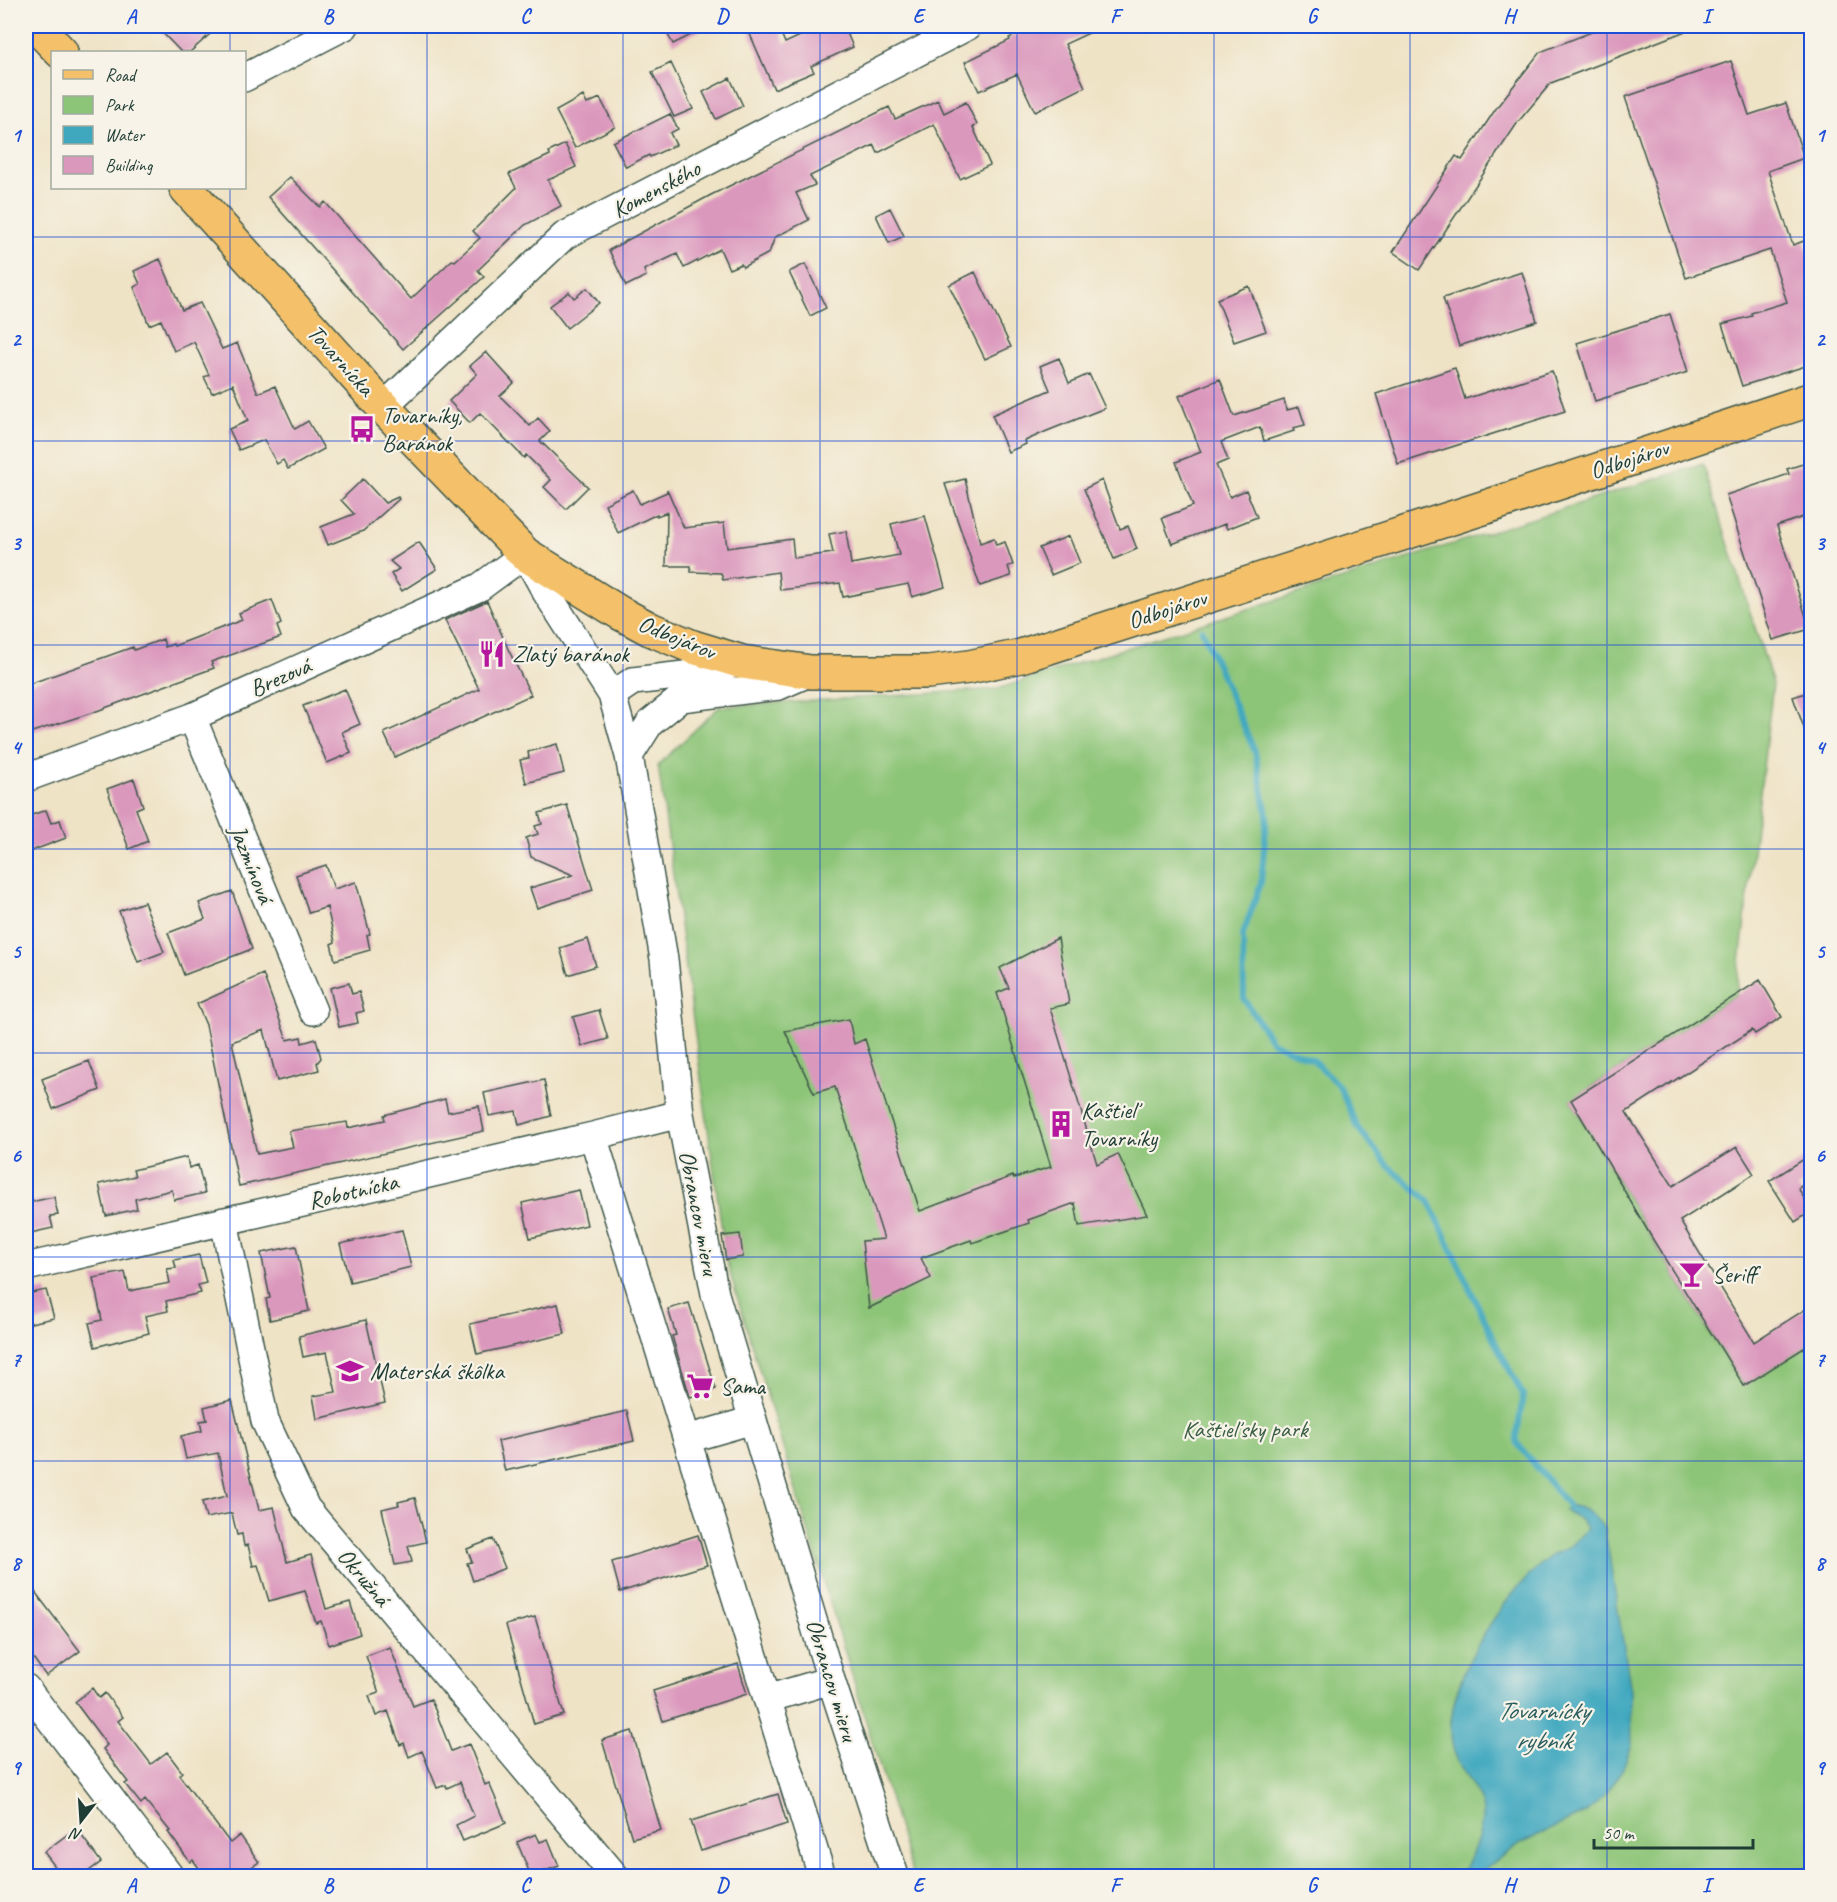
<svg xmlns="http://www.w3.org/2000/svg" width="1837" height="1902" font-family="Caveat,sans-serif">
	<rect width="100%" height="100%" fill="#f7f3e8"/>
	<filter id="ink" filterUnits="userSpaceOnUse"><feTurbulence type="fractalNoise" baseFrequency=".0167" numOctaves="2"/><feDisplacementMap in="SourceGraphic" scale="12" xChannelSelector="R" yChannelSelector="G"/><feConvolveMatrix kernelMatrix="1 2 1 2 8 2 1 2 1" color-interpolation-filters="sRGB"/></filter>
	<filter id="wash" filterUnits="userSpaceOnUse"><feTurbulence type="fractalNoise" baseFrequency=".008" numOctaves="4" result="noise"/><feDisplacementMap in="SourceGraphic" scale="24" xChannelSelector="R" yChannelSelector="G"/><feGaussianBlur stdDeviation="1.35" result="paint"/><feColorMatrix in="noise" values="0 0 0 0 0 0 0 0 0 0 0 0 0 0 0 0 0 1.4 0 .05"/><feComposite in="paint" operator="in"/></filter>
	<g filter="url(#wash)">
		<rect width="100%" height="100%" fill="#efe3c6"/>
		<!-- green -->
		<path fill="#8dc578" stroke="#568156" stroke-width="1.5" d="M1703 464 1773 684 1736 995 1571 1100 1652 1239 1743 1386 1811 1343V1876H913L726 1260 658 765 719 707 997 689Z"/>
		<!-- water -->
		<path fill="#3fa8bf" stroke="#2f727a" stroke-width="1.5" d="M1568 1505C1587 1508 1595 1515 1605 1530L1631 1691 1632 1745 1622 1770 1603 1797 1585 1813 1521 1843 1475 1876H1463V1874C1473 1851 1490 1821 1478 1796 1470 1779 1457 1766 1453 1748 1439 1687 1502 1596 1547 1559 1554 1553 1563 1551 1571 1545 1576 1540 1582 1535 1587 1529L1580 1519 1564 1510Z"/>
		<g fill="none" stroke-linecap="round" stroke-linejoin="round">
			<!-- stream -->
			<path stroke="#3fa8bf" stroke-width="6" d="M1202 630 1255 752 1267 815 1261 883 1243 934 1244 999 1272 1042 1313 1060 1339 1086 1357 1127 1388 1166 1429 1201 1497 1346 1523 1395 1516 1442 1568 1505"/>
		</g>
		<g id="blocks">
			<!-- building -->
			<path fill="#db98bd" d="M156 26H219L190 52H181Z
				M663 26H709L673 44Z
				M764 26H778L785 43 822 26H844L853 47 811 66 814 72 774 89 749 32Z
				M1034 26H1037L1040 32 1054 26H1104L1065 44 1085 87 1035 112 1017 74 979 91 965 62 1010 40 1009 38Z
				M1607 26 1696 27 1551 83 1518 122 1419 270 1393 252 1456 156 1462 160 1497 107 1540 52Z
				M1731 61 1749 115 1786 103 1804 158 1768 171 1793 245 1804 241 1812 263V364L1742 386 1722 324 1752 316 1751 313 1787 302 1770 250 1686 278 1625 97Z
				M671 63 693 109 674 117 652 72Z
				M730 78 743 106 716 119 703 92Z
				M583 96 587 104 600 98 615 127 575 148 556 111Z
				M938 100 944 113 966 102 977 125 973 127 990 165 960 179 934 124 878 153 874 145 810 176 815 185 796 193 809 220 775 237 769 253 743 267 741 264 729 269 720 249 684 268 677 254 644 270 646 276 626 286 609 250 711 195 889 107 895 119Z
				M670 114 678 129 670 133 676 145 650 157 649 155 626 167 613 142Z
				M565 144 576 167 548 180 561 206 525 225 478 270 484 277 403 349 268 197 290 177 320 207 325 202 411 299 452 260 455 261 480 238 473 231 516 188 509 174 550 155 549 152Z
				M890 208 904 236 889 243 876 215Z
				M160 259 182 310 200 303 222 349 237 343 258 393 275 386 295 429 308 421 324 449 288 469 283 460 277 464 264 440 239 450 229 429 248 421 233 384 212 393 204 377 209 375 194 342 174 351 161 320 149 325 134 287 140 284 134 271Z
				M805 264 826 308 810 316 789 272Z
				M975 272 1011 347 985 359 949 285Z
				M1522 272 1537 321 1459 346 1443 298Z
				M1249 286 1266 331 1234 342 1217 299Z
				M587 288 599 303 567 328 550 306 569 292 574 298Z
				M1670 314 1688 372 1595 401 1577 343Z
				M486 352 514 383 500 396 530 426 538 418 550 431 540 441 588 487 566 509 544 487 551 480 526 455 524 458 480 413 470 423 449 401 477 374 470 366Z
				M1059 358 1069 383 1089 374 1105 408 1047 431 1025 441 1026 444 1008 452 992 415 1050 390 1040 366Z
				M1455 368 1465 399 1552 371 1565 411 1398 464 1376 394Z
				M1220 379 1234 416 1284 400 1287 410 1299 407 1305 425 1293 428 1294 431 1264 441 1260 427 1221 442 1228 460 1216 465 1230 497 1246 490 1257 517 1227 529 1225 524 1172 544 1162 518 1193 506 1176 462 1201 452 1179 396Z
				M1812 461V514L1777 526 1810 629 1773 640 1726 495 1789 474 1787 469Z
				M363 479 385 503 398 497 399 499 363 531 328 545 321 527 354 514 341 500Z
				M965 479 980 543 994 538 996 545 1005 542 1013 565 1008 566 1011 576 980 586 945 484Z
				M1102 480 1120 529 1128 526 1137 549 1114 559 1084 489Z
				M667 489 684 528 724 523 727 548 792 539 794 558 833 553 829 534 846 531 851 564 899 555 891 524 925 516 945 587 912 597 908 584 843 597 840 583 780 590 778 572 723 580 721 573 691 572V566H666L667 512 657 516V514L618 533 605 504 633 490 640 504 667 492Z
				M1069 536 1080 563 1051 575 1039 548Z
				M419 542 437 569 402 591 391 574 399 569 390 561Z
				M272 600 281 624 277 626 281 637 211 662 214 668 178 681 94 712 26 734V685L133 647 134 650 163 639 165 647 173 644 174 646 242 620 239 613Z
				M487 601 509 651 531 695 395 757 384 733 479 689 445 620Z
				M345 689 360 724 342 732 351 753 327 763 303 706Z
				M1812 691V742H1809L1793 697Z
				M557 744 564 773 526 783 520 760 529 758 528 752Z
				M134 779 143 806 136 809 148 841 129 849 107 789Z
				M567 805 593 890 537 908 530 888 573 875 531 857 526 838 538 834 535 826 542 824 539 813Z
				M46 810 51 823 60 820 66 838 26 853V817Z
				M326 865 334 889 356 882 370 934 367 935 370 950 335 960 331 944 335 942 327 907 309 913 296 875Z
				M232 891 252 949 184 975 168 933 205 919 199 903Z
				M144 902 164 952 138 962 119 911Z
				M1058 938 1069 1004 1050 1008 1097 1164 1118 1154 1147 1215 1079 1226 1075 1203 1028 1220 1029 1223 972 1243 971 1240 921 1258 931 1278 869 1308 862 1241 884 1239 835 1087 814 1093 785 1031 849 1019 854 1044 865 1039 920 1211 1013 1176 1014 1178 1051 1167 997 993 1009 988 1000 968Z
				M588 939 596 966 568 975 560 948Z
				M263 974 287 1040 301 1037 302 1043 316 1039 321 1058 317 1063 319 1070 277 1081 264 1030 232 1042 257 1154 293 1147 289 1131 347 1122 348 1128 385 1120 384 1115 445 1099 448 1112 479 1106 484 1131 239 1186 206 1025 197 1004Z
				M1760 980 1782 1017 1755 1034 1752 1030 1626 1112 1673 1186 1737 1147 1754 1174 1680 1221 1754 1342 1812 1305V1343L1744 1386 1652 1238 1571 1100Z
				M349 983 352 994 359 992 364 1011 356 1013 358 1023 339 1027 330 988Z
				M599 1010 608 1039 582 1046 573 1017Z
				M89 1061 100 1090 53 1109 42 1079Z
				M544 1080 551 1116 519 1125 516 1111 489 1116 484 1093Z
				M1812 1154V1180L1798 1188 1812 1211 1795 1222 1769 1181Z
				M187 1157 189 1168 198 1165 205 1193 174 1200 172 1190 135 1199 137 1209 106 1216 99 1184 135 1176 133 1170Z
				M579 1190 587 1225 530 1238 522 1203Z
				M54 1197 58 1215 50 1216 53 1228 26 1234V1203Z
				M402 1230 411 1267 350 1282 340 1244Z
				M740 1234 743 1257 726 1260 722 1236Z
				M296 1246 309 1311 270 1320 266 1299 270 1298 261 1253Z
				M199 1255 206 1283 198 1285 201 1293 166 1301 168 1311 145 1316 149 1333 95 1347 89 1323 102 1320 93 1278 125 1272 129 1291 170 1283 167 1269 176 1268 174 1260Z
				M46 1290 54 1318 26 1324V1294Z
				M689 1303 716 1389 690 1397 672 1336 676 1335 668 1309Z
				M558 1304 565 1334 477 1354 470 1324Z
				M366 1320 385 1403 317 1419 313 1396 336 1392 327 1352 303 1357 299 1336Z
				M232 1400 259 1510 274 1507 287 1562 311 1555 326 1609 350 1602 360 1634 329 1645 321 1621 316 1623 305 1591 269 1601 258 1565 253 1566 248 1545 244 1546 242 1534 237 1535 232 1513 206 1518 202 1502 227 1496 218 1453 186 1459 181 1436 202 1431 200 1421 207 1420 204 1407Z
				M627 1411 634 1441 505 1471 498 1441Z
				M415 1498 426 1542 408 1546 412 1562 395 1565 382 1509 399 1505 398 1502Z
				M698 1535 707 1565 620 1592 612 1562Z
				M493 1539 505 1568 473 1581 467 1563 472 1562 467 1549Z
				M26 1580 80 1651 46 1676 26 1648Z
				M535 1617 564 1715 534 1724 506 1625Z
				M390 1647 413 1706 431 1699 451 1751 469 1744 485 1785 489 1783 506 1823 463 1841 456 1825 474 1816 460 1782 447 1788 446 1785 437 1788 422 1751 409 1757 404 1743 400 1745 388 1711 376 1716 369 1696 379 1693 366 1656Z
				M738 1664 747 1694 663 1721 653 1691Z
				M92 1688 99 1698 105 1693 123 1717 118 1721 151 1764 167 1752 182 1772 179 1775 230 1843 240 1835 259 1862 252 1867 259 1876H205L193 1860 190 1862 168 1832 170 1831 145 1800 141 1804 125 1784 128 1782 103 1749 107 1745 75 1702Z
				M632 1731 661 1830 632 1838 602 1740Z
				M778 1794 787 1824 701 1851 691 1821Z
				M76 1828 101 1862 82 1876H62L44 1852Z
				M536 1834 540 1842 548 1839 559 1866 531 1876 517 1842Z"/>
		</g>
	</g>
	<g filter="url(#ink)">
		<use href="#blocks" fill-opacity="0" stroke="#3e564a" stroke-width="1.5"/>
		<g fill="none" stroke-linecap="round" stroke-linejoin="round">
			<defs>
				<path id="minor" d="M244 78 345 26
					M383 407 564 236 968 26
					M612 695 633 681 684 675 742 662
					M192 717 313 1011
					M629 756 650 723 681 698 779 686 811 672
					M26 778 192 717 480 587 525 554 546 592 612 695 629 756 664 959 680 1114 715 1294 831 1680 895 1876
					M593 1136 822 1876
					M224 1221 265 1421 306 1508 615 1876
					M26 1267 593 1136 680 1114
					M687 1439 753 1420
					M26 1688 170 1876
					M767 1699 831 1680"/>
				<path id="major" d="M36 26 61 52
					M186 188 383 407 525 554 620 613 650 629 693 647 742 662 811 672H928L969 667 1021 656 1489 506 1812 399"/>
			</defs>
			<!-- minor casing -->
			<use href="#minor" stroke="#3e564a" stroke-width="30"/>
			<!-- major casing -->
			<use href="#major" stroke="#3e564a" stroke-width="36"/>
			<!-- minor -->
			<use href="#minor" stroke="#fff" stroke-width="27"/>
			<!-- major -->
			<use href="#major" stroke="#f4c16a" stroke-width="33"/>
		</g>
	</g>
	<!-- grid -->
	<path fill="none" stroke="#1d4ed8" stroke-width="1.5" stroke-opacity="0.55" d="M230 26V52M427 26V1876M623 26V1876M820 26V1876M1017 26V1876M1214 26V1876M1410 26V1876M1607 26V1876M230 188V1876M26 237H1812M26 441H1812M26 645H1812M26 849H1812M26 1053H1812M26 1257H1812M26 1461H1812M26 1665H1812"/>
	<!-- icons -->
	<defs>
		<symbol id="bus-bare" viewBox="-9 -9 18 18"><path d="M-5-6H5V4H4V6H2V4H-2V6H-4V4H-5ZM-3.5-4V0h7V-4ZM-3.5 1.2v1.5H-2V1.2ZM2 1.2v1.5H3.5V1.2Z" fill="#b5179e" stroke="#f7f3e8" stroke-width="2.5" paint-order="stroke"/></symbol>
		<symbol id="restaurant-bare" viewBox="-9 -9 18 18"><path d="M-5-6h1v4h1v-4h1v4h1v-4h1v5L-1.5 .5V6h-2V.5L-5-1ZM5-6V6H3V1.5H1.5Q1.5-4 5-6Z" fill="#b5179e" stroke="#f7f3e8" stroke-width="2.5" paint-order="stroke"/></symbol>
		<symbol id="building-bare" viewBox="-9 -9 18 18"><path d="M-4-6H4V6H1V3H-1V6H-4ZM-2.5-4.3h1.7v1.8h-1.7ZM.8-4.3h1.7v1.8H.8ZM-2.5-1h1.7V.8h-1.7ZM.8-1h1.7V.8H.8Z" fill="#b5179e" stroke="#f7f3e8" stroke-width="2.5" paint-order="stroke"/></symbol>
		<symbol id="bar-bare" viewBox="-9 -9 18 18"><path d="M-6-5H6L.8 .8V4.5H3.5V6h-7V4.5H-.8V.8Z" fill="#b5179e" stroke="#f7f3e8" stroke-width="2.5" paint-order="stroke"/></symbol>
		<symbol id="school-bare" viewBox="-9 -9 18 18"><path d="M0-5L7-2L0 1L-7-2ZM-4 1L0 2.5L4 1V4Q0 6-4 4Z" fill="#b5179e" stroke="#f7f3e8" stroke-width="2.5" paint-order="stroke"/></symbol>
		<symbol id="supermarket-bare" viewBox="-9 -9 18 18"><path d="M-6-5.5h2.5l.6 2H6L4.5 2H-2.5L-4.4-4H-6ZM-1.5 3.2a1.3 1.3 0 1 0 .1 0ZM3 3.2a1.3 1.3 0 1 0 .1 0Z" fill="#b5179e" stroke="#f7f3e8" stroke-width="2.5" paint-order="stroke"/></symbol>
	</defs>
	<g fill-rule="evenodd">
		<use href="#bus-bare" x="343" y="410" width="38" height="38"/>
		<use href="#restaurant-bare" x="473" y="635" width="38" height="38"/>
		<use href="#building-bare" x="1042" y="1105" width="38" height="38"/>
		<use href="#bar-bare" x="1673" y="1255" width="38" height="38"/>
		<use href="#school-bare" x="331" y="1352" width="38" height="38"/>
		<use href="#supermarket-bare" x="681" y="1367" width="38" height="38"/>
	</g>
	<g text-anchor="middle" stroke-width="4.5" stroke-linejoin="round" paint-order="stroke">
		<!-- street labels -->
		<g font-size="24" fill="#1f3d34" stroke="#f7f3e8">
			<text transform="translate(656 189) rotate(-28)" y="8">Komenského</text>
			<text transform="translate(341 360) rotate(48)" y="8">Tovarnícka</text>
			<text transform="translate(1629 459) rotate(-18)" y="8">Odbojárov</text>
			<text transform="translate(1167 609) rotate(-18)" y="8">Odbojárov</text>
			<text transform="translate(677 637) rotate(22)" y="8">Odbojárov</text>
			<text transform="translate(280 677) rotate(-24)" y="8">Brezová</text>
			<text transform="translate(252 864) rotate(68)" y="8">Jazmínová</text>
			<text transform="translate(353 1191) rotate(-13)" y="8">Robotnícka</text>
			<text transform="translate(699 1213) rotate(79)" y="8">Obrancov mieru</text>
			<text transform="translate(364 1577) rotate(50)" y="8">Okružná</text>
			<text transform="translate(832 1680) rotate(73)" y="8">Obrancov mieru</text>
		</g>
		<!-- poi labels -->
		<g font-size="24" fill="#1f3d34" stroke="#f7f3e8" text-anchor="start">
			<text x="382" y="423">Tovarníky,<tspan x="382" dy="28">Baránok</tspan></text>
			<text x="512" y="662">Zlatý baránok</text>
			<text x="1081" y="1118">Kaštieľ<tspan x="1081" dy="28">Tovarníky</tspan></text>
			<text x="1712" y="1282">Šeriff</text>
			<text x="370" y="1379">Materská škôlka</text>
			<text x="720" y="1394">Sama</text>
		</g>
		<!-- park labels -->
		<g font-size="24" fill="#3a5f45" stroke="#f7f3e8">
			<text x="1245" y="1437">Kaštieľsky park</text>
		</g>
		<!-- water labels -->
		<g font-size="26" font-style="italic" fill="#295d5e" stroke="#f7f3e8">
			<text x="1543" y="1719">Tovarnícky<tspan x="1543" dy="30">rybník</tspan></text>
		</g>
	</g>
	<!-- margin -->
	<rect width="1837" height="1902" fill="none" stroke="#f7f3e8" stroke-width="66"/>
	<!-- legend -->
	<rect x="51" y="51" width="195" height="138" fill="#f7f3e8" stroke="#a1aaa0" stroke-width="1.5"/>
	<rect x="63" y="70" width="30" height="9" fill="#f4c16a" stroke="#a1aaa0" stroke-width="1.5"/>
	<text x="105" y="81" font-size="18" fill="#1f3d34">Road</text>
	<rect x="63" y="96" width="30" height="18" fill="#8dc578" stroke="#a1aaa0" stroke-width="1.5"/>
	<text x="105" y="111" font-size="18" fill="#1f3d34">Park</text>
	<rect x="63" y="126" width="30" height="18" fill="#3fa8bf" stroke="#a1aaa0" stroke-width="1.5"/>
	<text x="105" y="141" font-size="18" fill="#1f3d34">Water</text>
	<rect x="63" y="156" width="30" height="18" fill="#db98bd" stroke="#a1aaa0" stroke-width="1.5"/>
	<text x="105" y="171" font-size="18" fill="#1f3d34">Building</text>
	<!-- north arrow -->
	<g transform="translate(81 1821) rotate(197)" stroke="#f7f3e8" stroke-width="4.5" paint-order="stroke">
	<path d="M0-4.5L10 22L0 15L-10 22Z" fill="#1f3d34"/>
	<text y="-9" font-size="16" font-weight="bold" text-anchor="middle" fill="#1f3d34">N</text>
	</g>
	<!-- scale -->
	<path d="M1594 1839v9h159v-9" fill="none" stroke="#1f3d34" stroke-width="3"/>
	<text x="1603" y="1839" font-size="18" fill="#1f3d34" stroke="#f7f3e8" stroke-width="4.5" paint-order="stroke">50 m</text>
	<rect x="33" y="33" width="1771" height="1836" fill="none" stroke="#1d4ed8" stroke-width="2"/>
	<g font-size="20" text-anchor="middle" font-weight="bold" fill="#1d4ed8">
		<text x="131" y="23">A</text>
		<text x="328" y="23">B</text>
		<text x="525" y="23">C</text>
		<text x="722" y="23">D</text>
		<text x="918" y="23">E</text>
		<text x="1115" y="23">F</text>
		<text x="1312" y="23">G</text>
		<text x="1509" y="23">H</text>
		<text x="1706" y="23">I</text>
		<text x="16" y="142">1</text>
		<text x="1820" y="142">1</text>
		<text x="16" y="346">2</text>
		<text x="1820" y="346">2</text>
		<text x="16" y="550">3</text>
		<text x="1820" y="550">3</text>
		<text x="16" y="754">4</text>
		<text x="1820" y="754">4</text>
		<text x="16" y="958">5</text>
		<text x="1820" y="958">5</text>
		<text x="16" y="1162">6</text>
		<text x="1820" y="1162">6</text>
		<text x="16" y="1366">7</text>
		<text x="1820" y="1366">7</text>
		<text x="16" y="1570">8</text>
		<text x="1820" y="1570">8</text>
		<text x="16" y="1774">9</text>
		<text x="1820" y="1774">9</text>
		<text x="131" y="1892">A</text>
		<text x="328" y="1892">B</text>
		<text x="525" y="1892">C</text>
		<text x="722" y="1892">D</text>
		<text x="918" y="1892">E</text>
		<text x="1115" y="1892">F</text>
		<text x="1312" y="1892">G</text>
		<text x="1509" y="1892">H</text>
		<text x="1706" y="1892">I</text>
	</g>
</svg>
